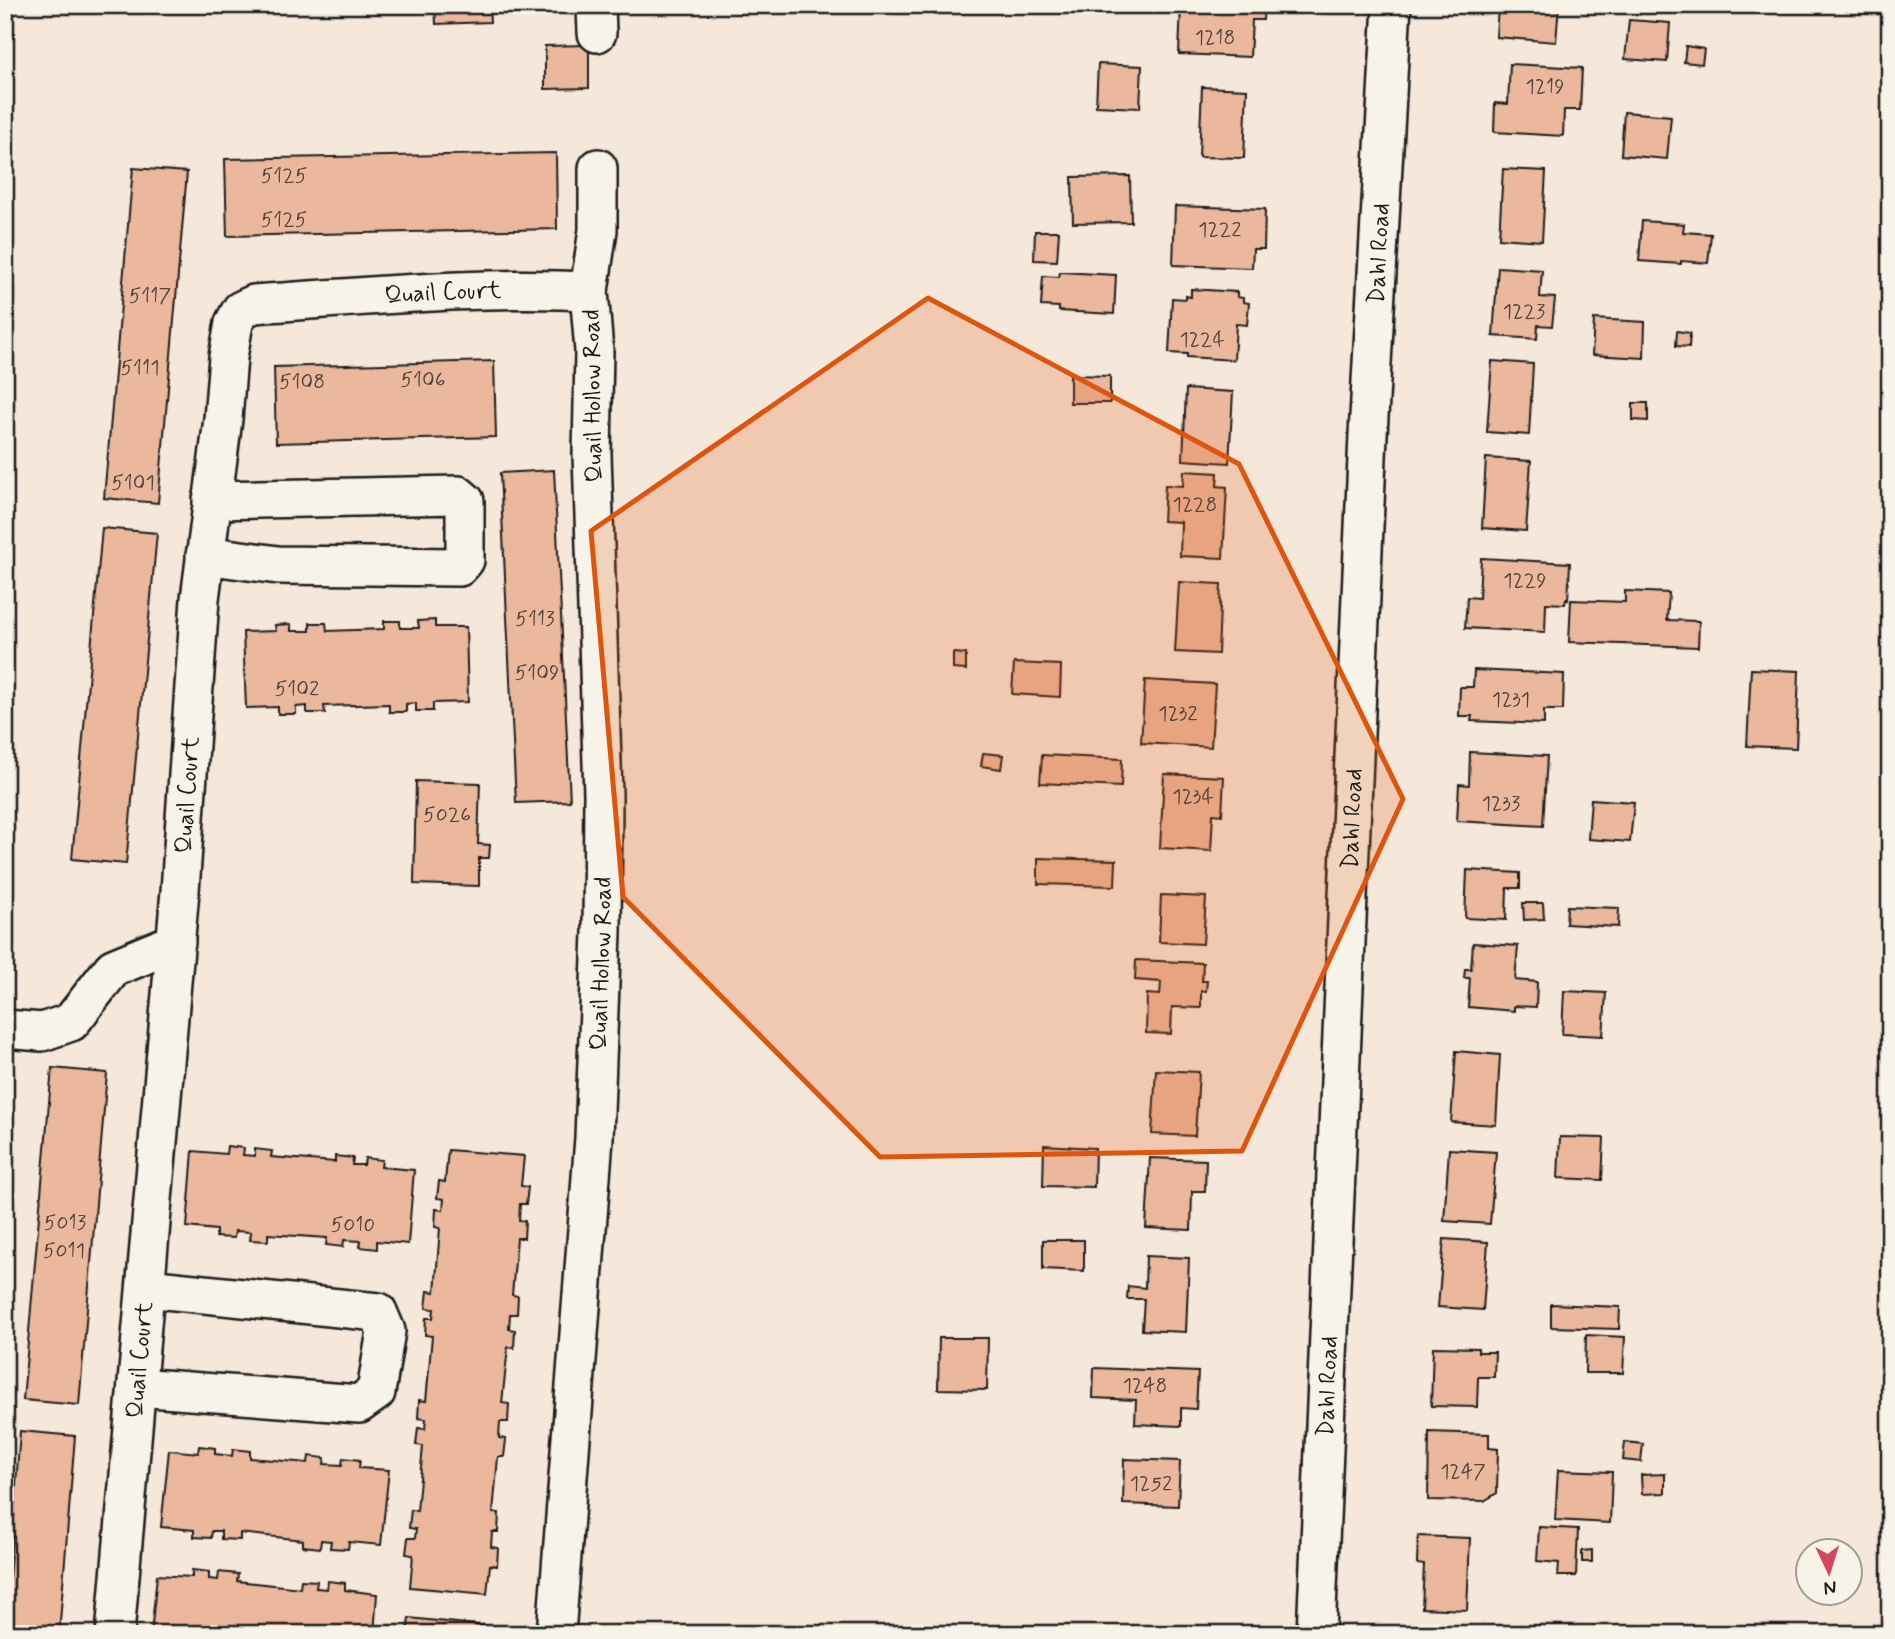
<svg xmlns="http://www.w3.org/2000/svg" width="1895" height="1639" font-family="Mynerve,sans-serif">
	<rect width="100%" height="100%" fill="#f5e7d9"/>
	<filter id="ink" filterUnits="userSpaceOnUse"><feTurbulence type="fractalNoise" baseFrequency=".0143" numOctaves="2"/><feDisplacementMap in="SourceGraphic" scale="14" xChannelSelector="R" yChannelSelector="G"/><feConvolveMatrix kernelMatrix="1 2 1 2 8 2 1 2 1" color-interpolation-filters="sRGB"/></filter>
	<g filter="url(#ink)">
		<!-- building -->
		<path fill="#ebb89d" stroke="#1c1c1c" stroke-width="2" d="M435 5H489L490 22 436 24Z
			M1020 5H1118V10L1020 8Z
			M1181 5H1264L1263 20H1252L1250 57 1179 54Z
			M1514 5H1559L1556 42 1496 37 1498 6 1514 8Z
			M1629 20 1670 23 1667 62 1625 59Z
			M589 45V88L545 89V46Z
			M1686 46 1704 49 1702 64 1684 62Z
			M1098 64 1142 66 1140 108 1096 106Z
			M1510 64 1582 68 1580 110H1564L1563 136 1494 132 1495 103 1508 104Z
			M1202 87 1247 89 1244 158 1199 157Z
			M1624 112 1671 116 1667 159 1621 155Z
			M556 153 557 229 227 236 225 159Z
			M133 168 187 172 158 503 104 498Z
			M1503 169 1546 171 1542 241 1499 238Z
			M1130 176 1131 222 1073 223 1072 177Z
			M1175 206 1265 209 1264 249H1253L1252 268 1173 265Z
			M1642 221 1684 224 1683 232 1711 234 1708 263 1681 261V264L1639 261Z
			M1035 231H1059L1057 261 1034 260Z
			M1498 267 1542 270 1540 297 1555 298 1552 326 1538 325 1537 339 1493 336Z
			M1060 272 1116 275 1114 314 1059 311V307L1041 306 1043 276 1059 277Z
			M1191 289 1237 292V297L1243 298V302L1249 303 1247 325 1236 324 1234 360 1187 357V354L1169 353 1172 298 1186 299V296L1191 297Z
			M1594 319 1645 322 1644 358 1592 355Z
			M1677 331 1690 333 1689 347 1676 346Z
			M494 361 496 437 276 443 274 367Z
			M1492 361 1533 364 1529 435 1487 432Z
			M1070 375 1110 376V403H1070Z
			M1186 389 1233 392 1229 463 1183 460Z
			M1633 403H1648V421L1633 420Z
			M1486 458 1531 461 1526 531 1482 528Z
			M554 470 570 801 516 803 500 473Z
			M1184 471 1218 473 1217 486 1227 487 1223 558 1180 556 1181 522 1163 521 1165 485 1183 486Z
			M102 528 157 533 126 864 72 859Z
			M1481 558 1570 563 1568 600 1566 599 1565 604 1546 603 1545 632 1465 628 1467 597 1479 598Z
			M1179 582 1221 584 1218 654 1175 652Z
			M1625 591 1669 593 1667 620 1699 621 1698 647 1569 642 1571 600 1625 602Z
			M435 620V627H466L468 702 433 703V711H416V703L406 704V712H389V704L324 706 325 713H307V706L296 707V714H278V707L246 708 243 632 276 631 275 625 291 624V631H310V623H326L327 631 384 629V621H400V628H419L418 621Z
			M953 653 966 654V670L953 669Z
			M1014 663 1061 665 1060 697 1012 694Z
			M1751 669 1799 671 1796 748 1747 746Z
			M1474 670 1564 674 1563 710H1544V724L1471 721 1472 716H1459L1460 687H1473Z
			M1145 680 1215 684 1211 747 1141 743Z
			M1470 752 1547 756 1543 826 1457 821 1459 784 1469 785Z
			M983 753 1003 755 1001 769 981 766Z
			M1042 755 1122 759 1121 787 1040 783Z
			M1164 774 1224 777 1222 815 1213 814 1211 851 1160 848Z
			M416 781 480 783 478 844 490 845 489 858H479V886L414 884Z
			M1591 799 1634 802 1630 842 1588 839Z
			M1038 858 1116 860 1115 886 1038 884Z
			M1467 870 1520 873V888H1507L1506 920 1465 918Z
			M1161 895 1206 897 1203 944 1159 942Z
			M1523 903H1543L1544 919 1524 920Z
			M1567 906 1619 908 1618 927 1566 924Z
			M1473 943 1518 946 1515 980 1537 982 1536 1007 1514 1006V1011L1468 1007 1470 978H1464L1465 969H1471Z
			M1136 960 1203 963 1202 981H1207L1206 991H1201V1008L1172 1007 1171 1034 1146 1033 1147 994 1160 995 1161 982 1135 980Z
			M1564 991 1606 993 1603 1036 1562 1034Z
			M1456 1051 1500 1055 1496 1125 1451 1122Z
			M52 1068 107 1073 79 1405 23 1400Z
			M1156 1070 1199 1072 1195 1136 1152 1134Z
			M1560 1137 1604 1138 1602 1180 1558 1178Z
			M1044 1145 1095 1148 1094 1187 1043 1186Z
			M227 1146 244 1148 243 1155 255 1156V1149L272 1151 271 1157 335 1162V1156L353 1158 352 1165H364L365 1158 382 1160 381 1167 414 1170 408 1244 377 1241V1249L360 1247 361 1241 344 1240 343 1247 326 1245 327 1238 268 1234V1241L250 1240 251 1232 235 1231 234 1238 216 1237V1230L187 1227 193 1151 226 1154Z
			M1449 1149 1496 1152 1490 1224 1444 1221Z
			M448 1150 524 1156 521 1186 528 1187 526 1204H520L519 1220 525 1221 524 1238H517L512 1295 518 1296 517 1314H510L509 1329 515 1330 514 1348 508 1347 502 1403 509 1404 508 1422H500L499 1438 506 1439 504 1457H498L493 1513H499L498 1532H492L491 1547 498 1548 497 1566 490 1565 487 1594 410 1587 413 1555 406 1554 408 1538H415L416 1529 409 1528 411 1510 417 1511 423 1446 416 1445 418 1428 425 1429 426 1419 418 1418 419 1400 426 1401 432 1336 425 1335 426 1318H433L434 1309 426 1308 428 1291 435 1292 440 1228 435 1227 436 1209 443 1210 444 1199 437 1198 439 1181 445 1182Z
			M1150 1158 1206 1160 1205 1191H1192L1191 1230 1146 1228Z
			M1444 1239 1488 1242 1483 1310 1438 1307Z
			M1043 1240H1084V1271L1043 1269Z
			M1146 1256 1189 1258 1186 1332 1142 1330 1144 1299H1127L1128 1286 1145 1288Z
			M1551 1304 1620 1307 1619 1329 1551 1327Z
			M1586 1335 1625 1337 1623 1373H1585Z
			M939 1338H988L987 1390 938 1389Z
			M1433 1347 1478 1348V1352H1495L1494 1377H1478L1477 1407 1431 1406Z
			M1094 1368 1198 1372 1196 1409 1181 1408V1426L1135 1424 1136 1400 1093 1398Z
			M20 1431 75 1436 59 1634H5Z
			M1429 1432 1489 1434V1448L1498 1449 1497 1493 1484 1501 1428 1500Z
			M1625 1442 1643 1444 1641 1462 1623 1460Z
			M199 1446 215 1448V1454L232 1456 233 1449 250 1451V1458L308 1463 309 1456 325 1458 324 1464 342 1465 343 1458 360 1460 359 1468 389 1470 381 1545 349 1542 348 1549 330 1548 331 1541 321 1540 320 1548 303 1546V1540L240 1533V1540L221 1539V1531H212L211 1538 194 1537V1530L161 1527 169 1450 198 1453Z
			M1124 1459 1180 1461 1178 1506 1123 1504Z
			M1558 1470 1612 1472 1610 1523 1555 1520Z
			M1665 1474V1493L1642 1494 1641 1475Z
			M1539 1527 1578 1529 1576 1576H1558L1559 1563 1537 1561Z
			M1418 1536 1470 1538 1467 1610 1422 1608 1424 1565 1417 1564Z
			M1592 1550V1562H1582V1551Z
			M192 1570 209 1572V1579L218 1580 219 1572 238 1574 237 1581 300 1588 301 1580 317 1581 316 1588 327 1589 328 1581 345 1583V1590L377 1594 374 1634H151L157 1575 192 1577Z
			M409 1618 485 1626 484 1634H407Z"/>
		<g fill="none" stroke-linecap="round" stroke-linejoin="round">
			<defs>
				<g id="minor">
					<path d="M596 5 597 33"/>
					<path d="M205 555 278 565 459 567 465 560V501L458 495 212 500"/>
					<path d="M5 1029 42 1032 71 1022 113 968 176 942"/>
					<path d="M137 1387 359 1404 376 1392 386 1331 378 1312 146 1288"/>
					<path id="s1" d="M115 1634 180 891 200 599 223 419 228 357 234 323 241 310 254 304C365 297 478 285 589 291"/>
					<path id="s2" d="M556 1634 594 1138 602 932 603 794 592 454 594 351 589 291 598 230V168"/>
					<path id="s3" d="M1316 1634 1368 435 1392 5"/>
				</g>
			</defs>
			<!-- minor casing -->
			<use href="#minor" stroke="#1c1c1c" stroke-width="42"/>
			<!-- minor -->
			<use href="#minor" stroke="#f7f3e8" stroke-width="37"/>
		</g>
	</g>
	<!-- marked area -->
	<path fill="#de560d" fill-opacity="0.2" stroke="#de560d" stroke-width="5" stroke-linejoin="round" d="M928 298 1239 464 1403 799 1242 1151 880 1157 623 897 591 531Z"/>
	<g text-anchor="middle" stroke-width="5" stroke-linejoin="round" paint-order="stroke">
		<!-- number labels -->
		<g font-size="21" fill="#50433c">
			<text x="1215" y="44">1218</text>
			<text x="1545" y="93">1219</text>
			<text x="284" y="182">5125</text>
			<text x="284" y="226">5125</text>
			<text x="1220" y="236">1222</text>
			<text x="150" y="302">5117</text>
			<text x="1524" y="318">1223</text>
			<text x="1202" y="346">1224</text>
			<text x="140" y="374">5111</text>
			<text x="423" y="386">5106</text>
			<text x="302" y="388">5108</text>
			<text x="133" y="489">5101</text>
			<text x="1195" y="511">1228</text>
			<text x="1525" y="587">1229</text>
			<text x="535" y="625">5113</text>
			<text x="537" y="679">5109</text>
			<text x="297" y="695">5102</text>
			<text x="1511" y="706">1231</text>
			<text x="1178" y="720">1232</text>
			<text x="1193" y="803">1234</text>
			<text x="1501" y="810">1233</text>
			<text x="447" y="821">5026</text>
			<text x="65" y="1229">5013</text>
			<text x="353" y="1231">5010</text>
			<text x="64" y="1257">5011</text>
			<text x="1145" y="1392">1248</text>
			<text x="1463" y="1478">1247</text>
			<text x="1151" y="1490">1252</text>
		</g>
		<!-- street labels -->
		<g font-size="24" fill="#1c1c1c" stroke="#f7f3e8">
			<text dy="8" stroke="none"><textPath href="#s3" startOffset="1382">Dahl Road</textPath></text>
			<text dy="8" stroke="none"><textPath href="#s1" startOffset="1535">Quail Court</textPath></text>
			<text transform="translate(592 396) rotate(-91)" y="8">Quail Hollow Road</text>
			<text dy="8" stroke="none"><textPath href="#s1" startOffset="842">Quail Court</textPath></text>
			<text dy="8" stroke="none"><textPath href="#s3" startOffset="816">Dahl Road</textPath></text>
			<text dy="8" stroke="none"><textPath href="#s2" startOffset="672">Quail Hollow Road</textPath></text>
			<text dy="8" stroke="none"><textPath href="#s1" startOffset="275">Quail Court</textPath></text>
			<text dy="8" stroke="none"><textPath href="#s3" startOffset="248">Dahl Road</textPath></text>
		</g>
	</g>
	<!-- margin -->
	<rect width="1895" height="1639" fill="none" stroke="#f7f3e8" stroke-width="28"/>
	<rect x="14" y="14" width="1867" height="1611" fill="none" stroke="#1c1c1c" stroke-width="2.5" filter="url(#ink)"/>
	<!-- north arrow -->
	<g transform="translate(1829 1572) rotate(176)"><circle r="33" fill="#f7f3e8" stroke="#9f9d96" stroke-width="2"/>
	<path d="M0-5L12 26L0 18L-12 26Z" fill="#d1495b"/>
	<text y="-10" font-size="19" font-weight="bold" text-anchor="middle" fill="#1c1c1c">N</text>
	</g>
</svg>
